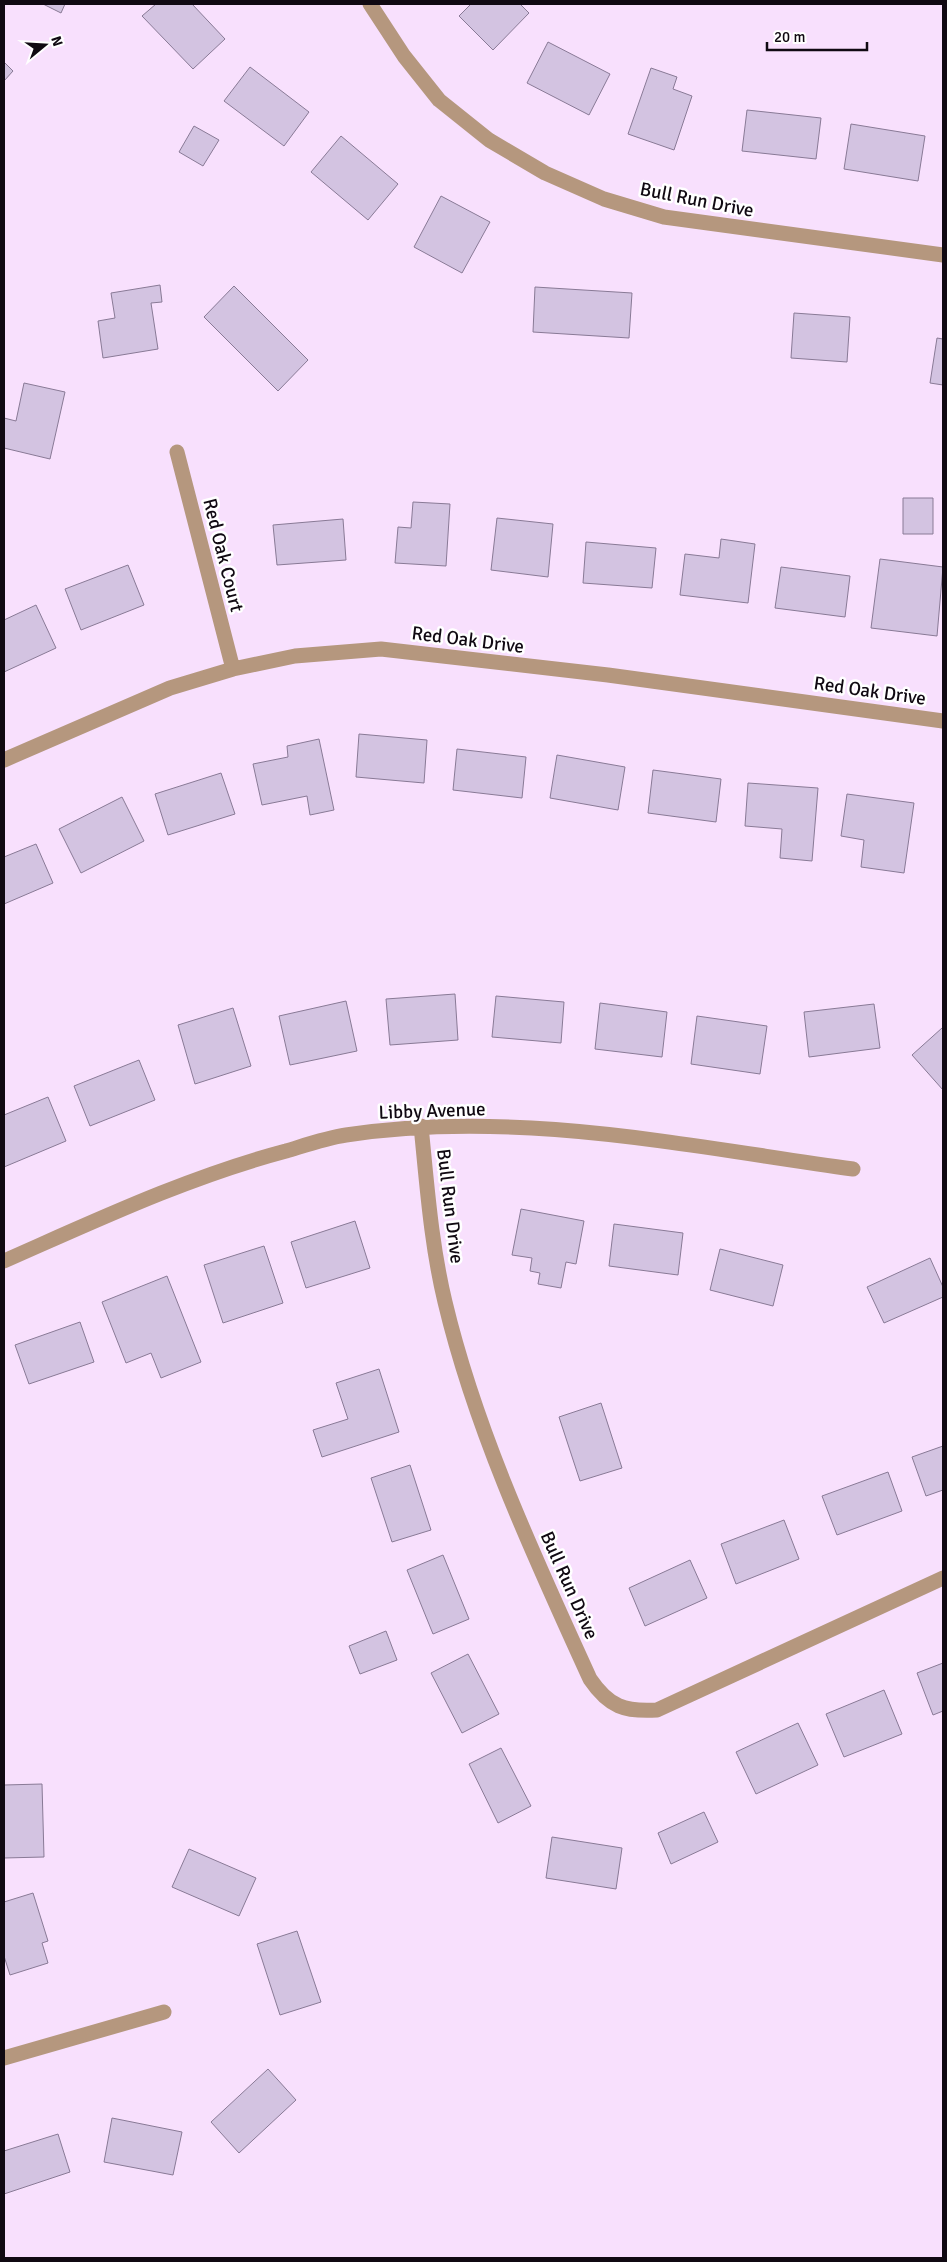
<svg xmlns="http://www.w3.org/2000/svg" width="947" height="2262" font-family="Signika,sans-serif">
	<rect width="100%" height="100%" fill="#f8e0fd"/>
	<!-- building -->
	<path fill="#d3c3e1" stroke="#897a96" d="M43 4H65L61 13Z
		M156 4H192L225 39 193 69 142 16Z
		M471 4H520L529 13 493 50 459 16Z
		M548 42 610 74 589 115 527 83Z
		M4 62 13 71 4 81Z
		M250 67 309 112 284 146 224 101Z
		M651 68 677 77 673 89 692 96 674 150 628 134Z
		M747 110 821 118 816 159 742 151Z
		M851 124 925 136 918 181 844 169Z
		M194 126 219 140 203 166 179 152Z
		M341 136 398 184 368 220 311 172Z
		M441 196 490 222 462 273 414 247Z
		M160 285 162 302 151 303 158 349 103 358 98 321 115 318 111 293Z
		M234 286 308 360 278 391 204 317Z
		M535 287 632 293 629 338 533 332Z
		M794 313 850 317 847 362 791 358Z
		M937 338 943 339V385L930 383Z
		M24 383 65 392 50 459 4 448V418L16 421Z
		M903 498H933V534H903Z
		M413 502 450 504 446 566 395 563 398 527 411 528Z
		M497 518 553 524 548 577 491 570Z
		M343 519 346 560 277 565 273 525Z
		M721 539 755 544 748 603 680 595 685 554 719 558Z
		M586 542 656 548 652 588 583 583Z
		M880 559 943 567 937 636 871 628Z
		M128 565 144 605 81 630 65 589Z
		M781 567 850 576 845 617 775 608Z
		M36 605 56 648 4 672V620Z
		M359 734 427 740 424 783 356 777Z
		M319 739 334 810 310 815 307 796 262 805 253 764 288 757 287 746Z
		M457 749 526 757 522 798 453 790Z
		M557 755 625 767 618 810 550 798Z
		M653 770 721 779 716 822 648 813Z
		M221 773 235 814 168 835 155 794Z
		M748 783 818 788 812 861 780 858 782 829 745 826Z
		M847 794 914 803 904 873 861 867 864 840 841 836Z
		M122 797 144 841 81 873 59 829Z
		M36 844 53 883 4 904V857Z
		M455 994 458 1040 390 1045 386 999Z
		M496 996 564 1002 561 1043 492 1037Z
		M346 1001 357 1051 290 1065 279 1016Z
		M600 1003 667 1012 662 1057 595 1049Z
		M874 1004 880 1048 809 1057 804 1012Z
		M233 1008 251 1066 195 1084 178 1025Z
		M697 1016 767 1026 760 1074 691 1064Z
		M942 1028 943 1030V1090L912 1055Z
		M139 1060 155 1100 90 1126 74 1086Z
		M48 1097 66 1141 4 1167V1115Z
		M521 1209 584 1221 576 1264 566 1262 561 1288 538 1284 540 1273 530 1271 532 1258 512 1255Z
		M355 1221 370 1268 306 1288 291 1242Z
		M614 1224 683 1233 678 1275 609 1266Z
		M264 1246 283 1303 223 1323 204 1265Z
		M720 1249 783 1265 773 1306 710 1290Z
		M930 1258 943 1287V1297L884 1323 867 1287Z
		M167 1276 201 1362 161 1378 151 1353 126 1363 102 1302Z
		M80 1322 94 1362 29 1384 15 1345Z
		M379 1369 399 1432 322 1457 313 1430 348 1419 336 1383Z
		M601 1403 622 1468 580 1481 559 1417Z
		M943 1446V1490L926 1496 912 1457Z
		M410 1465 431 1530 392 1542 371 1478Z
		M888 1472 902 1511 837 1535 822 1496Z
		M784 1520 799 1559 736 1584 721 1544Z
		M443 1555 469 1619 433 1634 407 1570Z
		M690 1560 707 1598 645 1626 629 1588Z
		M386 1631 397 1660 360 1674 349 1646Z
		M468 1654 499 1714 462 1733 431 1673Z
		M943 1663V1711L933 1715 917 1673Z
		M884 1690 902 1734 844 1757 826 1714Z
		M798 1723 818 1765 756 1794 736 1752Z
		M501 1748 531 1806 498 1823 469 1764Z
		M42 1784 44 1857 4 1858V1785Z
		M704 1812 718 1842 671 1864 658 1833Z
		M552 1837 622 1848 616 1889 546 1878Z
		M189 1849 256 1878 239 1916 172 1887Z
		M33 1893 48 1941 42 1943 48 1963 10 1975 4 1956V1902Z
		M297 1931 321 2002 280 2015 257 1944Z
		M268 2069 296 2100 239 2153 211 2122Z
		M112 2118 182 2132 173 2175 104 2162Z
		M58 2134 70 2172 4 2194V2151Z"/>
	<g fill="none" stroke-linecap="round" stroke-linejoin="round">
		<!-- minor -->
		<path stroke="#b5977e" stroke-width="15" d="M370 4 404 56 439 100 489 140 545 173 604 199 664 217 943 255
			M177 452 233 669
			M4 760 170 688 233 669 295 656 381 649 608 675 943 721
			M421 1126C427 1185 431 1244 445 1302 476 1432 535 1558 590 1679 609 1707 625 1712 657 1710L943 1578
			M4 1261C97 1220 188 1177 286 1151 306 1145 326 1138 346 1135 514 1109 686 1146 853 1169
			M4 2058 164 2012"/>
	</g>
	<g text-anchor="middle" stroke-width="5" stroke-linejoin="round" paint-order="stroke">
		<!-- street labels -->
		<g font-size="19" fill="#100912" stroke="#fff">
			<text transform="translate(697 199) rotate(11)" y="7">Bull Run Drive</text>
			<text transform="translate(224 555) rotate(76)" y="7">Red Oak Court</text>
			<text transform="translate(468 639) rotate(7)" y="7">Red Oak Drive</text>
			<text transform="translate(870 690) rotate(8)" y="7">Red Oak Drive</text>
			<text transform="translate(432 1110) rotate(-2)" y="7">Libby Avenue</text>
			<text transform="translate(451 1206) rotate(83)" y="7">Bull Run Drive</text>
			<text transform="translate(570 1585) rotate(66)" y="7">Bull Run Drive</text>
		</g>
	</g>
	<!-- border -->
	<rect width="947" height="2262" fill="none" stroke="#100912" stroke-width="10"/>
	<!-- north arrow -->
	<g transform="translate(45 45) rotate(72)" stroke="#ffffff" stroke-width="4" paint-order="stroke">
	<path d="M0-4L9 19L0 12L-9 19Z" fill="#100912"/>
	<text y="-8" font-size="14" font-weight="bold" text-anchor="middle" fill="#100912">N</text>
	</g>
	<!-- scale -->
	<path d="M767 42v8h100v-8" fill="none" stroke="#100912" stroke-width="2.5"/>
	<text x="774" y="42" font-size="15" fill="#100912" stroke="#ffffff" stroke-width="4" paint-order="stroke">20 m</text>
</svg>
